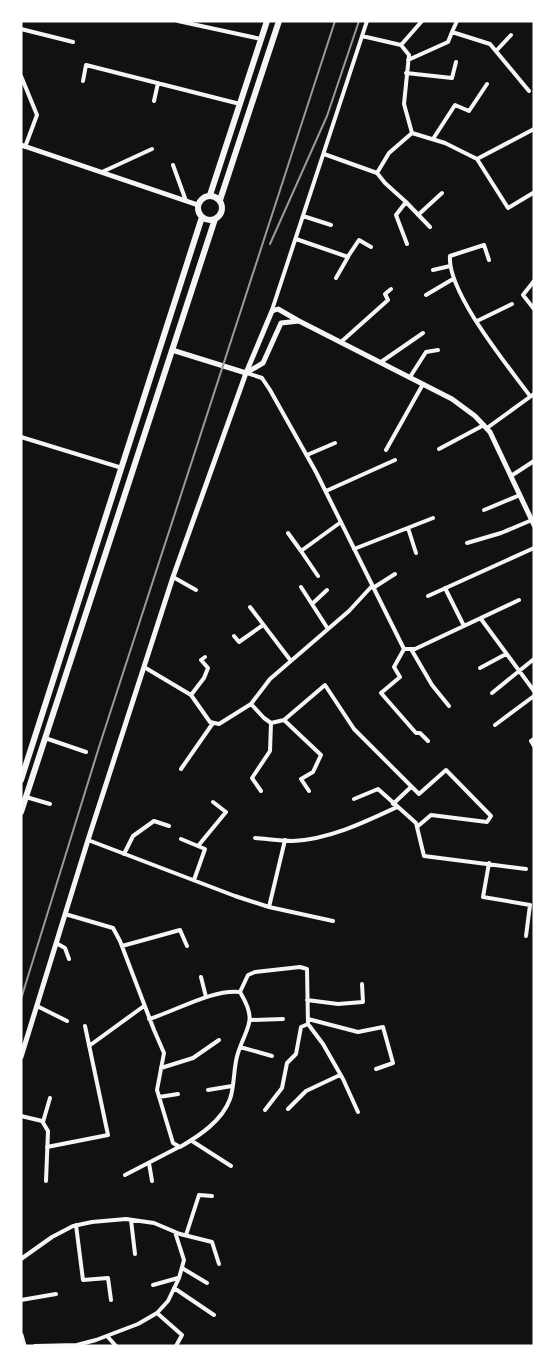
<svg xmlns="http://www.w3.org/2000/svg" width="555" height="1367" font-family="Poppins,sans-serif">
	<rect width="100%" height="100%" fill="#111"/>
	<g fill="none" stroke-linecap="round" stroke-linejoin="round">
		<!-- minor -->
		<path stroke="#f5f5f5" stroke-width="4" d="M178 21 261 39
			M457 21 452 32 490 44 529 91
			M21 29 73 42
			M362 36 401 45 409 55 404 104 412 133
			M401 45 422 21
			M496 51 511 35
			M408 60 448 42 452 32
			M406 73 452 78 456 62
			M21 76 37 115 25 147
			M83 81 86 65 240 104
			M154 101 158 83
			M433 139 455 105 469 111 487 84
			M324 154 377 173 389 153 412 133 445 143 477 159 534 129
			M477 159 508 208 533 193
			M173 165 186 201
			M102 172 152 149
			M377 173 385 183 406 202 396 215 407 244
			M406 202 430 227
			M418 215 442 193
			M303 216 331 225
			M296 239 348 257 336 278
			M347 258 359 240 371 247
			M489 260 484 245 450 256C447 292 508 366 530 396
			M433 270 450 266
			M534 281 523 295 534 309
			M426 295 453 279
			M272 310 367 21
			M477 321 512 304
			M341 342 388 300 385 294 391 289
			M381 362 423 333
			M247 373 262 378 270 390 316 472 404 649
			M410 377 426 352 438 350
			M487 428 534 394
			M21 437 122 468
			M439 449 484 425
			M386 450 423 384
			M307 455 335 443
			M511 476 534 461
			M326 491 395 460
			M484 510 520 495
			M408 528 416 553
			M288 533 301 551 341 522
			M467 543 501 533 532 520
			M354 549 433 518
			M301 551 318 576
			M173 577 196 590
			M301 587 328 629
			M373 588 395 574
			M445 588 464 626
			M428 596 534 548
			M312 604 327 590
			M250 607 291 661
			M481 619 534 691
			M234 636 239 642 263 625
			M404 649H415L519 600
			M404 649 394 667 400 677 381 693 416 733H420L428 741
			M411 649 432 685 449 706
			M144 667 191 695 210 722 219 724 251 704 270 679 349 611 372 586
			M480 668 506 654
			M492 693 534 659
			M191 695 204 678 208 668 201 660 205 657
			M251 704 264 718 271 723 284 720 325 685 354 729 419 794 446 770 491 816 487 822 431 815 417 827
			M284 720 321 755 313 772 301 779 309 791
			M495 725 534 696
			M45 738 86 752
			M534 739 531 741 534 746
			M181 769 213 723
			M261 791 252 778 270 751 271 723
			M26 797 50 804
			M354 799 378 789 416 823 424 856 526 869
			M393 804 411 787
			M255 838C268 839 281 841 293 841 330 839 365 822 397 807
			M181 839 205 849 194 880
			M88 840 235 896 269 907 333 921
			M198 846 226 812 213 802
			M124 854 133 836 154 821 169 826
			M489 863 483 897 530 905 526 936
			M269 907 285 840
			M65 914 113 928 120 941 154 1030 164 1053 157 1090 173 1143 180 1147C199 1136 222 1121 230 1099 235 1085 233 1068 238 1053 247 1025 258 1022 240 992 212 989 176 1011 149 1019
			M56 943 65 948 69 959
			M122 946 180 930 187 946
			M201 977 206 997
			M240 992 248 975 255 972 300 967 307 969 308 1024 323 1044 343 1079 358 1112
			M307 1000 338 1004 363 1002 362 984
			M37 1006 67 1021
			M308 1019 358 1032 383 1027 393 1063 376 1069
			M251 1020 283 1019
			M89 1046 144 1006
			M240 1047 272 1056
			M161 1068 193 1058 219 1040
			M208 1090 232 1086
			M159 1097 178 1094
			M288 1109 306 1091 340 1075
			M265 1110 282 1088 287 1063 296 1054 301 1027 308 1024
			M21 1116 42 1121 48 1131 46 1181
			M43 1122 50 1098
			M192 1141 231 1166
			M47 1147 108 1135 85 1026
			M149 1163 152 1181
			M125 1175 179 1147
			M131 1220 135 1254
			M76 1225 83 1280 108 1278 111 1300
			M186 1235 199 1195 212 1196
			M21 1259 52 1237 73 1226 92 1222 126 1219 154 1223 180 1234 212 1242 219 1264
			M182 1268 207 1283
			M153 1285 178 1278
			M174 1288 214 1315
			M21 1300 56 1294
			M157 1313 182 1335 176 1346
			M107 1336 116 1346
			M35 1346 77 1345 96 1340 138 1324 157 1313 168 1301 179 1278 184 1260 175 1232"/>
		<!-- tertiary -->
		<path stroke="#f5f5f5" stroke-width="5" d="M21 145 198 205
			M172 350 246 373
			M246 373 263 363 281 323 299 321
			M21 1057 88 840 173 577 246 373 272 311 278 309 299 321 452 399 475 416 490 432 534 525
			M21 1335 24 1346"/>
		<!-- primary -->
		<path stroke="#f5f5f5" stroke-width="6" d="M210 195 267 21
			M198 208a12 12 0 1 1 24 0a12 12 0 1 1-24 0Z
			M220 200 279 21
			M21 780 202 217
			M21 812 215 219"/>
		<!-- rail -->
		<path stroke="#9a9a9a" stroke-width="2" d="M270 244 327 116 359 21
			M21 999 99 747 335 21"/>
	</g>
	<!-- border -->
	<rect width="555" height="1367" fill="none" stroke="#ffffff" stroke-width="45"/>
</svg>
